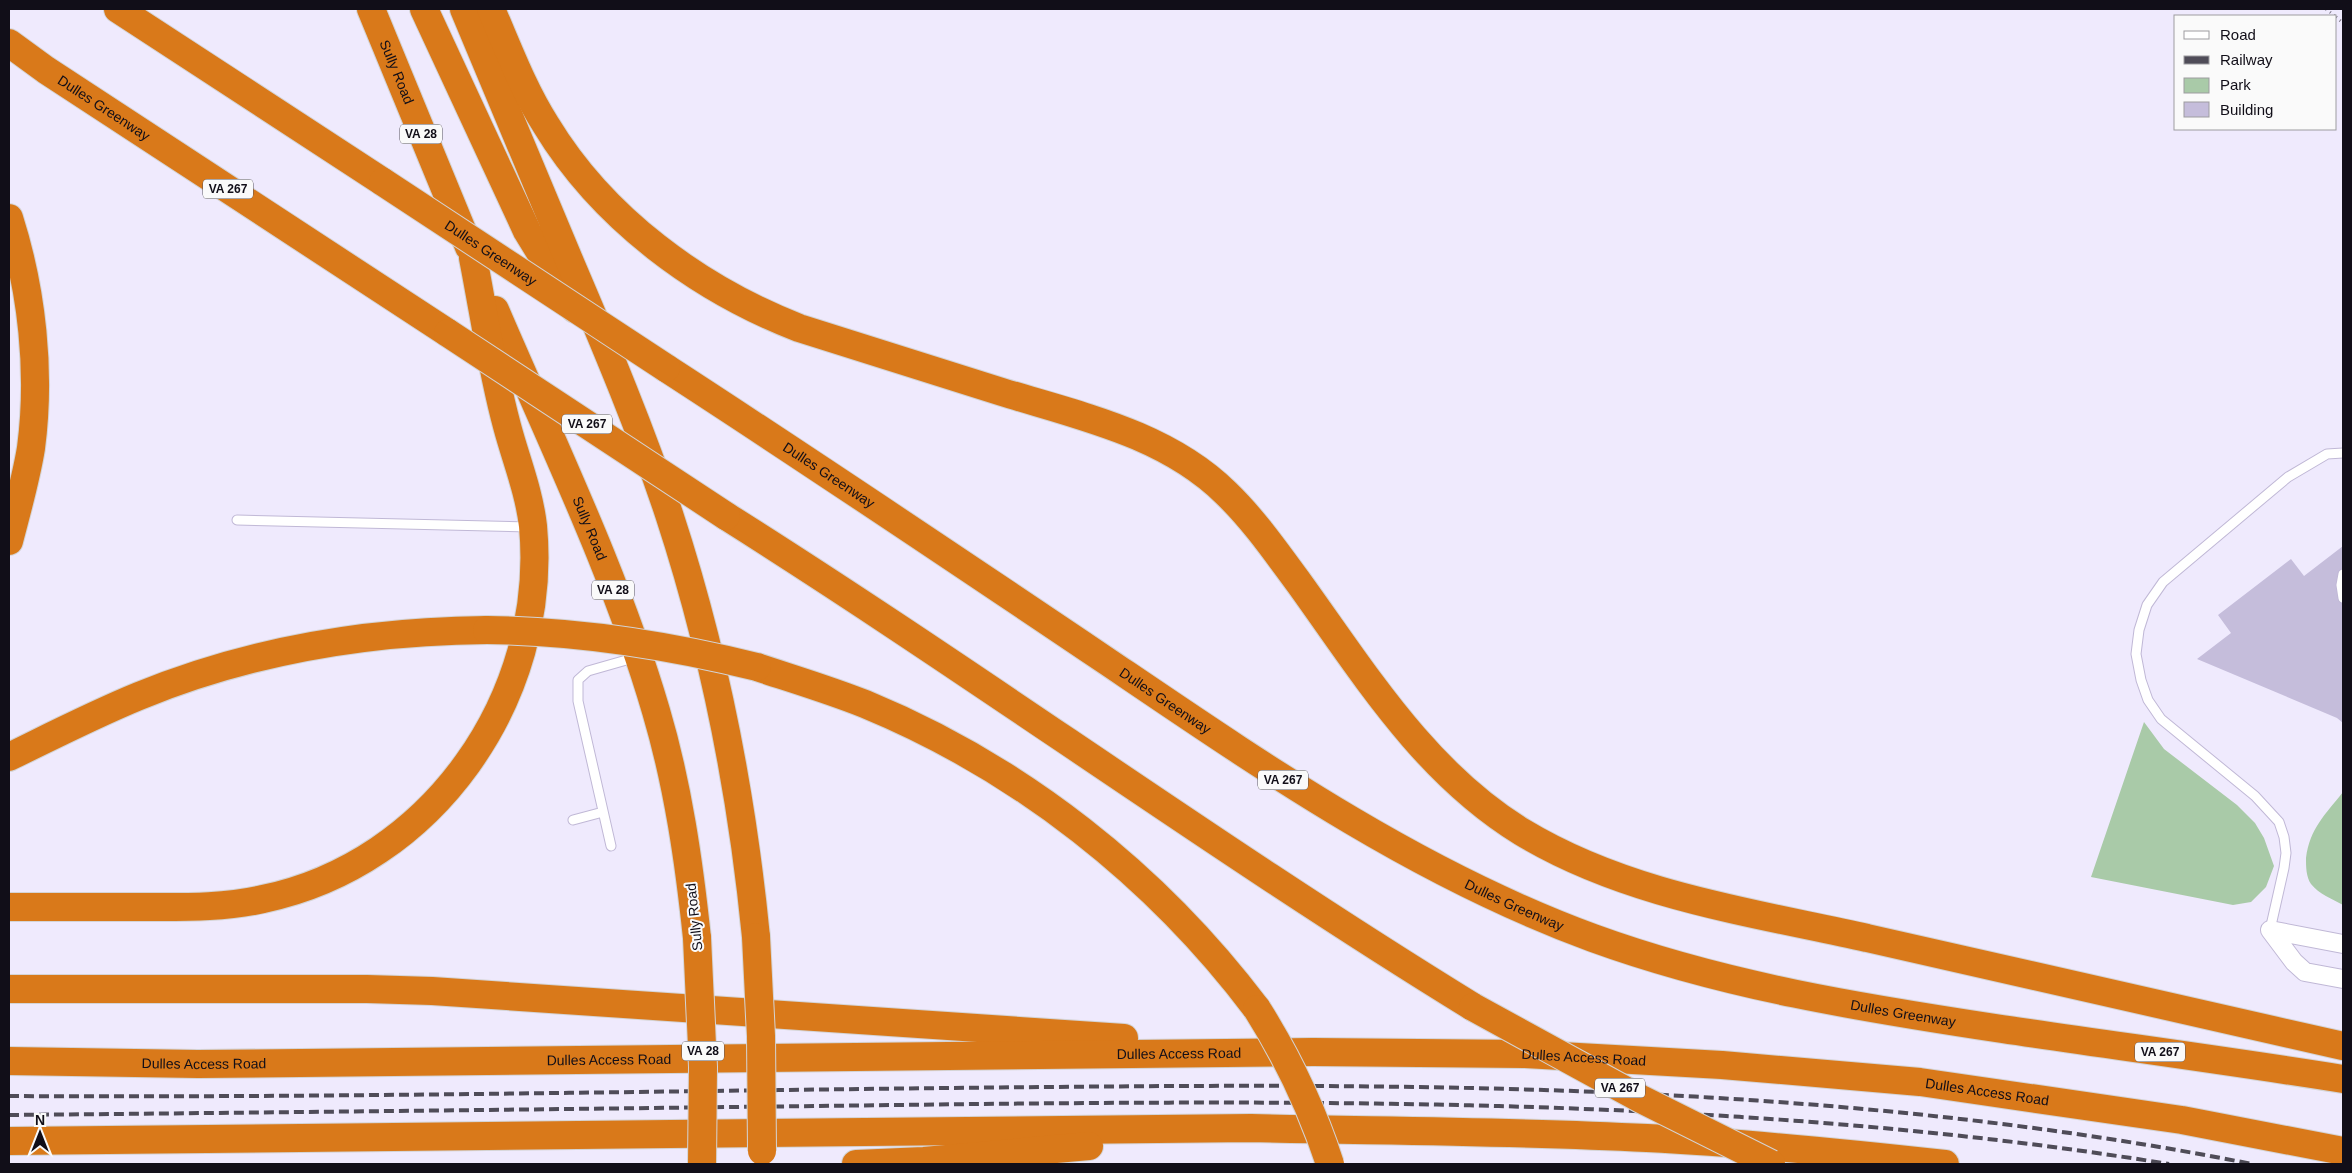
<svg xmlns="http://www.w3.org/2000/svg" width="2352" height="1173" font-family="Arial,sans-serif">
	<rect width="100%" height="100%" fill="#efeafd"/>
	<!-- green -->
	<path fill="#a9caa8" d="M2144 722 2164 749 2237 805 2255 823 2264 838 2274 866 2266 887 2251 902 2233 905 2091 877Z
		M2343 792V905C2332 899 2319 894 2311 884 2306 877 2306 866 2306 858 2310 828 2325 815 2343 792Z"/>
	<!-- building -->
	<path fill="#c5bddb" d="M2343 546V723L2337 718 2197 659 2231 633 2218 615 2291 559 2304 576Z"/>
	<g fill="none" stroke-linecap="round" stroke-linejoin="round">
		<defs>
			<path id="service" d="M237 520 530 527
				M2343 574 2341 585 2343 598
				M573 820 603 812
				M611 846 578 701V680L588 671 637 657
				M2270 930 2284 868 2286 853 2284 837 2279 822 2255 796 2161 719 2148 700 2141 680 2136 654 2139 630 2147 605 2163 582 2288 477 2327 454 2343 453"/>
			<path id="minor" d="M2270 930 2294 962 2305 972 2343 979
				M2270 930 2343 944"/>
			<g id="motorway">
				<path d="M118 9 383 182"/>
				<path id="s1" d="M371 9 469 247"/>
				<path d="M424 9 527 231 575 309"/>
				<path d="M464 9C500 95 536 181 572 267 607 349 641 430 669 514 714 651 742 794 756 937"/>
				<path d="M491 9C508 48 523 89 546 125 603 219 699 289 799 328 867 349 934 371 1002 392 1080 416 1166 434 1226 493 1254 520 1276 552 1299 583 1364 673 1424 772 1522 832 1626 895 1750 912 1867 938 2026 974 2185 1010 2343 1046"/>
				<path id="s2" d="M9 43 46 70 448 333"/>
				<path d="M9 218C32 290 41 372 31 448 26 479 17 510 9 541"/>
				<path id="s3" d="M495 310C551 441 616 574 656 711 678 785 689 862 697 938"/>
				<path id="s4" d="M666 368C814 464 961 563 1108 662 1263 767 1416 873 1593 938 1725 986 1863 1008 2002 1029 2116 1046 2230 1061 2343 1079"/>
				<path d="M726 516C978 675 1219 851 1473 1007"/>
				<path d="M757 667C793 679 830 690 865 704 1020 768 1156 875 1257 1009"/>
				<path d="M9 757C52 736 95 714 139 696 249 651 368 631 487 630"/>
				<path d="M9 907C54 907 99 907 144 907 183 907 224 908 263 899 432 864 549 697 533 526 529 491 516 460 507 426 492 371 484 314 473 258"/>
				<path d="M9 989H367L432 991 1124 1038"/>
				<path id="s5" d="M9 1061 198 1064 1313 1052 1525 1054 1722 1065 1920 1082 2182 1120 2343 1151"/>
				<path d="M9 1141 1251 1128C1383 1131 1515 1131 1647 1138 1747 1143 1846 1153 1945 1164"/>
				<path d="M856 1164 924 1161 1089 1146"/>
			</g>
		</defs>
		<!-- service casing -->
		<use href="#service" stroke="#c0b8d6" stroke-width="11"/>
		<!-- minor casing -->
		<use href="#minor" stroke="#c0b8d6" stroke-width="20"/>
		<!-- motorway casing -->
		<use href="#motorway" stroke="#d4d4d5" stroke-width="30"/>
		<!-- path -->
		<path stroke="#787482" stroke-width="3" stroke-dasharray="1 4" stroke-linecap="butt" d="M2326 9 2335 16
			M2336 17 2343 23"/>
		<!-- service -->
		<use href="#service" stroke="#fff" stroke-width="9"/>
		<!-- minor -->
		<use href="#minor" stroke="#fff" stroke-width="18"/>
		<!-- motorway -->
		<use href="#motorway" stroke="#d9791a" stroke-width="28"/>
		<!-- rail -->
		<path stroke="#4f4c58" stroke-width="4" stroke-dasharray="10 5" stroke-linecap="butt" d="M9 1096C355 1098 702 1090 1048 1087 1454 1083 1853 1085 2252 1164
			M9 1115C331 1112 654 1108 976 1104 1375 1100 1774 1100 2169 1164"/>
		<defs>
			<g id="motorway-bridge">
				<path id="s6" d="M383 182 666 368"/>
				<path d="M448 333 726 516"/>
				<path d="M487 630C579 631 668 645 757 667"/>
				<path d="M756 937 761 1036 762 1151"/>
				<path d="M697 938 703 1067 702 1164"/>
				<path d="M1473 1007 1641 1099 1771 1164"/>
				<path d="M1257 1009C1288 1058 1312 1109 1330 1164"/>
			</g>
		</defs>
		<!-- motorway-bridge casing -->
		<use href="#motorway-bridge" stroke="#d4d4d5" stroke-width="30" stroke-linecap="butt"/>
		<!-- motorway-bridge -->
		<use href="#motorway-bridge" stroke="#d9791a" stroke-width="28"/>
	</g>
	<g text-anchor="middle" stroke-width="4" stroke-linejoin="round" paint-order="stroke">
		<!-- shield labels -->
		<g fill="#fafafa" stroke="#57555c" stroke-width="1">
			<rect x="400" y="124.5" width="42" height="19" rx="4"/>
			<rect x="203" y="179.5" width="50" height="19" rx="4"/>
			<rect x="562" y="414.5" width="50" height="19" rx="4"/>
			<rect x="592" y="580.5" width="42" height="19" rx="4"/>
			<rect x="1258" y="770.5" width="50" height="19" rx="4"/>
			<rect x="682" y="1041.5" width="42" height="19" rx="4"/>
			<rect x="2135" y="1042.5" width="50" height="19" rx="4"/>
			<rect x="1595" y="1078.5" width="50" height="19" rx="4"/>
		</g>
		<g font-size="12" font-weight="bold" fill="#110e18">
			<text x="421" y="138">VA 28</text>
			<text x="228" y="193">VA 267</text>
			<text x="587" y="428">VA 267</text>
			<text x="613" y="594">VA 28</text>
			<text x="1283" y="784">VA 267</text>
			<text x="703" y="1055">VA 28</text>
			<text x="2160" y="1056">VA 267</text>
			<text x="1620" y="1092">VA 267</text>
		</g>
		<!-- street labels -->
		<g font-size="14" fill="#110e18" stroke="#fafafa">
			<text dy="5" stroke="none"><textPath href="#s1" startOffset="68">Sully Road</textPath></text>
			<text dy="5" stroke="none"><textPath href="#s2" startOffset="115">Dulles Greenway</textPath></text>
			<text dy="5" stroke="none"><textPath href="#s6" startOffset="129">Dulles Greenway</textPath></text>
			<text dy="5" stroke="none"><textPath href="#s4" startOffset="195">Dulles Greenway</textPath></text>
			<text dy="5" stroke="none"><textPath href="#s3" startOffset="238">Sully Road</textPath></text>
			<text dy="5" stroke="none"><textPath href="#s4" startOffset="600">Dulles Greenway</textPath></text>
			<text dy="5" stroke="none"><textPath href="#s4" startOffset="1005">Dulles Greenway</textPath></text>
			<text transform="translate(694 917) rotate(-96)" y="5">Sully Road</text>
			<text dy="5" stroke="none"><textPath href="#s4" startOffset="1410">Dulles Greenway</textPath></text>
			<text dy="5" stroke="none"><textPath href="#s5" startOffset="1170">Dulles Access Road</textPath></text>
			<text dy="5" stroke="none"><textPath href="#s5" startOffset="1575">Dulles Access Road</textPath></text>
			<text dy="5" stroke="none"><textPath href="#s5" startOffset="600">Dulles Access Road</textPath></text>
			<text dy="5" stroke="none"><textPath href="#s5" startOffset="195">Dulles Access Road</textPath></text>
			<text dy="5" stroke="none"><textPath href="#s5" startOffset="1980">Dulles Access Road</textPath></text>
		</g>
	</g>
	<!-- border -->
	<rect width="2352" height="1173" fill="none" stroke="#110e18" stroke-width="20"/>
	<!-- legend -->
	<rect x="2174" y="15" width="162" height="115" fill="#fafafa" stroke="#9d9ca0"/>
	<rect x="2184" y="31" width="25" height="8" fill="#ffffff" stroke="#9d9ca0"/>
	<text x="2220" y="40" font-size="15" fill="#110e18">Road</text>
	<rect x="2184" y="56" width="25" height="8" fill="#4f4c58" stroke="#9d9ca0"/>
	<text x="2220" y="65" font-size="15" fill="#110e18">Railway</text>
	<rect x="2184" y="78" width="25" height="15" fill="#a9caa8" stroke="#9d9ca0"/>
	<text x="2220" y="90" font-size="15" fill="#110e18">Park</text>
	<rect x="2184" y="102" width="25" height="15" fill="#c5bddb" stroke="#9d9ca0"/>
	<text x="2220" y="115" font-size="15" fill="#110e18">Building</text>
	<!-- north arrow -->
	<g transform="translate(40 1133)" stroke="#fafafa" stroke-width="4" paint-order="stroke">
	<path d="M0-4L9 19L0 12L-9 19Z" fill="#110e18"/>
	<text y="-8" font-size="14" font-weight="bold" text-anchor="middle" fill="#110e18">N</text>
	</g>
</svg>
